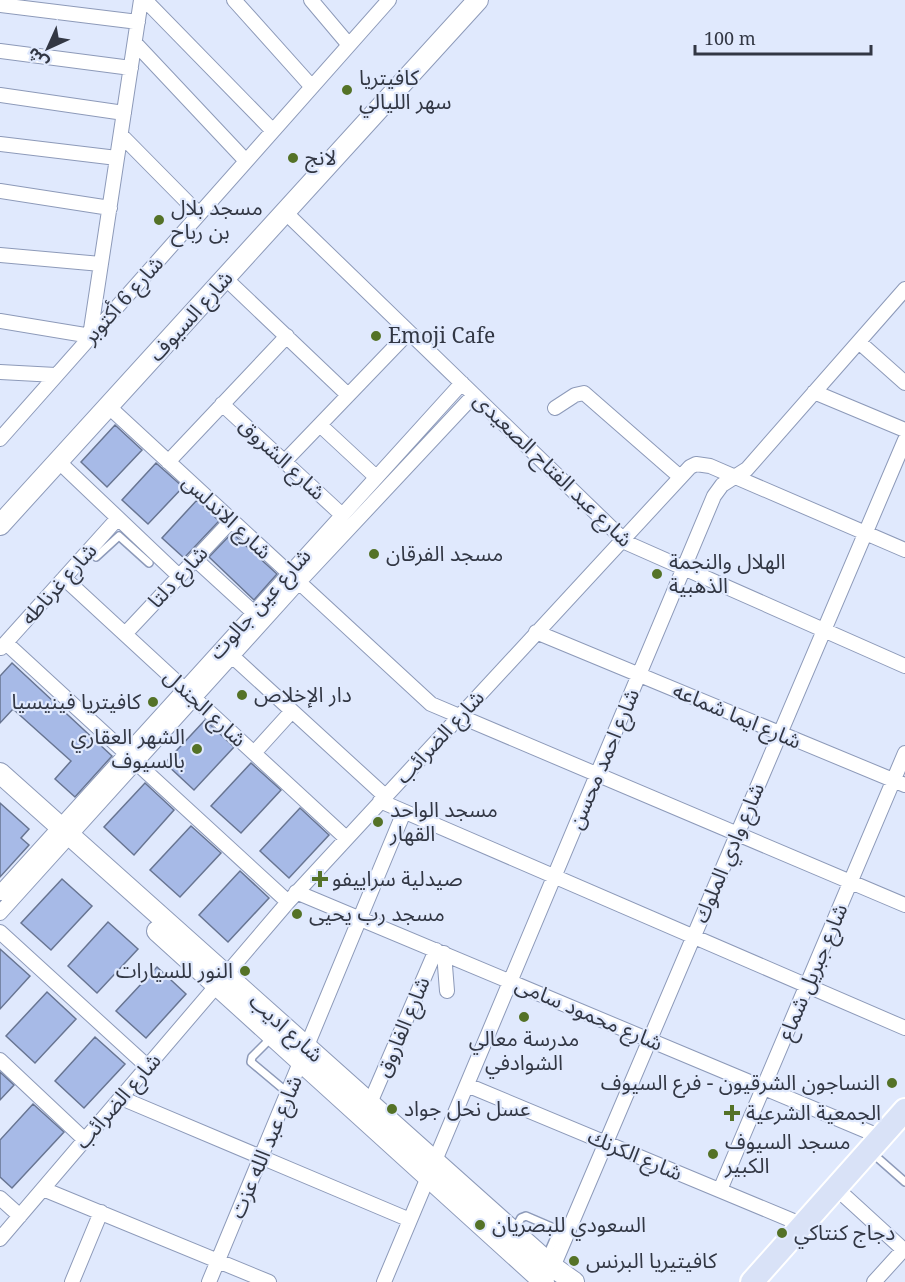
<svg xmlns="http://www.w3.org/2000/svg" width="905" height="1282" font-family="'Noto Serif','Noto Sans Arabic',serif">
	<rect width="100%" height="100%" fill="#e0e9fd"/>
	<!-- building -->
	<path fill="#a7bae7" stroke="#687592" stroke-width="1.5" d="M115 425 142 450 107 487 81 462Z
		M156 463 183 487 148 524 122 500Z
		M197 500 219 521 184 558 162 538Z
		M232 533 277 574 254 600 209 557Z
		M12 663 112 756 75 797 55 779 71 761 13 709 0 723V676Z
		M205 720 234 747 194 790 165 763Z
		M251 763 281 790 241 833 211 806Z
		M145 783 174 810 134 855 104 827Z
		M0 803 29 829 21 838 29 845 0 877Z
		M300 808 329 835 289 878 260 851Z
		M191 826 221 853 180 897 150 870Z
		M240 871 269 898 228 942 199 915Z
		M62 879 92 906 51 950 21 923Z
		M108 922 138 949 97 993 68 966Z
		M0 949 30 976 0 1009Z
		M157 967 186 994 146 1038 116 1011Z
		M47 992 76 1019 35 1063 6 1036Z
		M95 1037 125 1064 84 1108 55 1081Z
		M0 1072 14 1085 0 1100Z
		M33 1104 64 1132 12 1188 0 1177V1140Z"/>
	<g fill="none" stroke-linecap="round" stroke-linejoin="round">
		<defs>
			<path id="lane" d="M96 557 119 536 149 563
				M271 1038 252 1057 251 1062 288 1093
				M871 1152 905 1182
				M515 1229 521 1218 526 1216 554 1228 556 1235 546 1258"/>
			<path id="street" d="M145 0 273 131
				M234 0 312 87
				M311 0 349 45
				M0 5 138 22
				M135 43 246 161
				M0 51 131 68
				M0 95 124 113
				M121 135 199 214
				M0 144 117 158
				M0 191 110 208
				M285 212 627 543 905 666
				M0 255 101 264
				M225 278 348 395
				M0 321 91 336
				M90 336 141 0
				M859 342 905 383
				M0 372 56 375
				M814 392 905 430
				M222 404 341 514
				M108 406 431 704 905 905
				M555 408 575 395 584 393 679 476
				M320 425 376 477
				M0 439 389 0
				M58 461 179 576
				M168 462 287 336
				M284 462 409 332
				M195 559 253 612
				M64 578 346 838
				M536 632 905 785
				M125 634 231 521
				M6 643 288 902
				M1 648 118 518
				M232 656 385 796
				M254 753 292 711
				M380 801 905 1028
				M296 892 881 1137
				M0 893 462 383
				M0 913 298 583 474 395
				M0 932 148 1067
				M444 953 447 991
				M0 1060 85 1140
				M467 1085 803 1225
				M121 1098 410 1220
				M370 1103 436 950
				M836 1188 905 1251
				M43 1189 269 1282
				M720 1190 905 753
				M0 1198 20 1216
				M0 1239 288 902 690 467 696 464 710 466 905 550
				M553 1267 905 440
				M72 1282 101 1212
				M209 1282 404 812
				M384 1282 714 496 722 485 747 469 905 289
				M874 1282 904 1249"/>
			<path id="secondary" d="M0 525 478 0
				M0 773 553 1267 574 1282
				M157 931 544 1282"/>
			<path id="primary" d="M752 1282 905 1110"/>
		</defs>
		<!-- lane casing -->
		<use href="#lane" stroke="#8d9ab9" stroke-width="10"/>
		<!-- street casing -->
		<use href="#street" stroke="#8d9ab9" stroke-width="16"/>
		<!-- secondary casing -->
		<use href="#secondary" stroke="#8d9ab9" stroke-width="22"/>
		<!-- primary casing -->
		<use href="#primary" stroke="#fff" stroke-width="26"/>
		<!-- lane -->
		<use href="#lane" stroke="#fff" stroke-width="7"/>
		<!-- street -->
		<use href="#street" stroke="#fff" stroke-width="14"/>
		<!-- secondary -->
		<use href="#secondary" stroke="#fff" stroke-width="20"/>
		<!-- primary -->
		<use href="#primary" stroke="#d9e2f7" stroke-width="22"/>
	</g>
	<!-- markers -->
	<g fill="#547227" stroke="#e0e9fd" stroke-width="2">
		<circle cx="347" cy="90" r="6"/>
		<circle cx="293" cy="158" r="6"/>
		<circle cx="159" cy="220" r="6"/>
		<circle cx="376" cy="336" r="6"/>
		<circle cx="374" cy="554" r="6"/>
		<circle cx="657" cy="574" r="6"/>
		<circle cx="242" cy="695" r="6"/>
		<circle cx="153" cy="702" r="6"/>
		<circle cx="197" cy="749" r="6"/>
		<circle cx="378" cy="822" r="6"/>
		<path d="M317 870h6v6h6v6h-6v6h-6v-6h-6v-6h6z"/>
		<circle cx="297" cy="914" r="6"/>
		<circle cx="245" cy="971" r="6"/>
		<circle cx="524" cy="1017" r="6"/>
		<circle cx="892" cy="1083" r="6"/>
		<circle cx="392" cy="1109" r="6"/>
		<path d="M729 1104h6v6h6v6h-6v6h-6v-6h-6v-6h6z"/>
		<circle cx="713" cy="1154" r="6"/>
		<circle cx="480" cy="1225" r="6"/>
		<circle cx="782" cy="1233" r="6"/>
		<circle cx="574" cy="1261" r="6"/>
	</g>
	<g text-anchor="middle" stroke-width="4.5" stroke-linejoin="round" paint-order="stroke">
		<!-- poi labels -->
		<g font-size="21" fill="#323744" stroke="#e0e9fd" text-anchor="start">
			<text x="359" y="85">كافيتريا<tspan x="359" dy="24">سهر الليالي</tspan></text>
			<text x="305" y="165">لانج</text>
			<text x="171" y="215">مسجد بلال<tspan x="171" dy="24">بن رباح</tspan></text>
			<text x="388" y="343">Emoji Cafe</text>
			<text x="386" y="561">مسجد الفرقان</text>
			<text x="669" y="569">الهلال والنجمة<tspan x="669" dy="24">الذهبية</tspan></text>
			<text x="254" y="702">دار الإخلاص</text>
			<text x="141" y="709" text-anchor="end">كافيتريا فينيسيا</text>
			<text x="185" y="744" text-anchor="end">الشهر العقاري<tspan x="185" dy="24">بالسيوف</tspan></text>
			<text x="390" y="817">مسجد الواحد<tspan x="390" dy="24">القهار</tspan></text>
			<text x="332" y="886">صيدلية سراييفو</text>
			<text x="309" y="921">مسجد رب يحيى</text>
			<text x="233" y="978" text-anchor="end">النور للسيارات</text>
			<text x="524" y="1046" text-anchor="middle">مدرسة معالي<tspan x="524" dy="24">الشوادفي</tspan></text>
			<text x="880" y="1090" text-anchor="end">النساجون الشرقيون - فرع السيوف</text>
			<text x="404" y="1116">عسل نحل جواد</text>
			<text x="746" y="1120">الجمعية الشرعية</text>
			<text x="725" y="1149">مسجد السيوف<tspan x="725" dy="24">الكبير</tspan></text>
			<text x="492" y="1232">السعودي للبصريان</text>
			<text x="794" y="1240">دجاج كنتاكي</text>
			<text x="586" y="1268">كافيتيريا البرنس</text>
		</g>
		<!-- street labels -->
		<g font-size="21" fill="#323744" stroke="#e0e9fd">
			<text transform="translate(123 300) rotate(-48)" y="7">شارع 6 أكتوبر</text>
			<text transform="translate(191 316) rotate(-48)" y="7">شارع السيوف</text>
			<text transform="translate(282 459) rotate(43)" y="7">شارع الشروق</text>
			<text transform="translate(553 470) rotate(44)" y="7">شارع عبد الفتاح الصعيدى</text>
			<text transform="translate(227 517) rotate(43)" y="7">شارع الاندلس</text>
			<text transform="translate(178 577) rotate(-47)" y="7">شارع دلتا</text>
			<text transform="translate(59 584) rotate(-48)" y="7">شارع غرناطه</text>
			<text transform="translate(260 604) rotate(-48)" y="7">شارع عين جالوت</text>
			<text transform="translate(205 708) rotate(43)" y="7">شارع الجندل</text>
			<text transform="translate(737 716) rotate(23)" y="7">شارع ايما شماعه</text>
			<text transform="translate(440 737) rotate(-47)" y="7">شارع الضرائب</text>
			<text transform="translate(604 759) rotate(-67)" y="7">شارع احمد محسن</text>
			<text transform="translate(729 853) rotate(-67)" y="7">شارع وادي الملوك</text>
			<text transform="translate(813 972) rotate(-67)" y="7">شارع جبريل شماع</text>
			<text transform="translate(589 1014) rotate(23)" y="7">شارع محمود سامى</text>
			<text transform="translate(403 1027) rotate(-67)" y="7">شارع الفاروق</text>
			<text transform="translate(286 1028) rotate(42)" y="7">شارع اديب</text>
			<text transform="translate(118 1101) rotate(-49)" y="7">شارع الضرائب</text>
			<text transform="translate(266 1147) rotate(-67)" y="7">شارع عبد الله عزت</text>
			<text transform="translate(635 1155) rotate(23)" y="7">شارع الكرنك</text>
		</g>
	</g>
	<!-- north arrow -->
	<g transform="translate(48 48) rotate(225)" stroke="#e0e9fd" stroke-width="4.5" paint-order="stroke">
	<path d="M0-4.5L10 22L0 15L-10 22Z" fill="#323744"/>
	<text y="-9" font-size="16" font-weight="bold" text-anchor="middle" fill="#323744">ش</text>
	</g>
	<!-- scale -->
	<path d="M695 45v9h176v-9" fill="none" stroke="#323744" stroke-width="3"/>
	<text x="704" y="45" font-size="18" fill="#323744" stroke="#e0e9fd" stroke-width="4.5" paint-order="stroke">100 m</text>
</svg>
